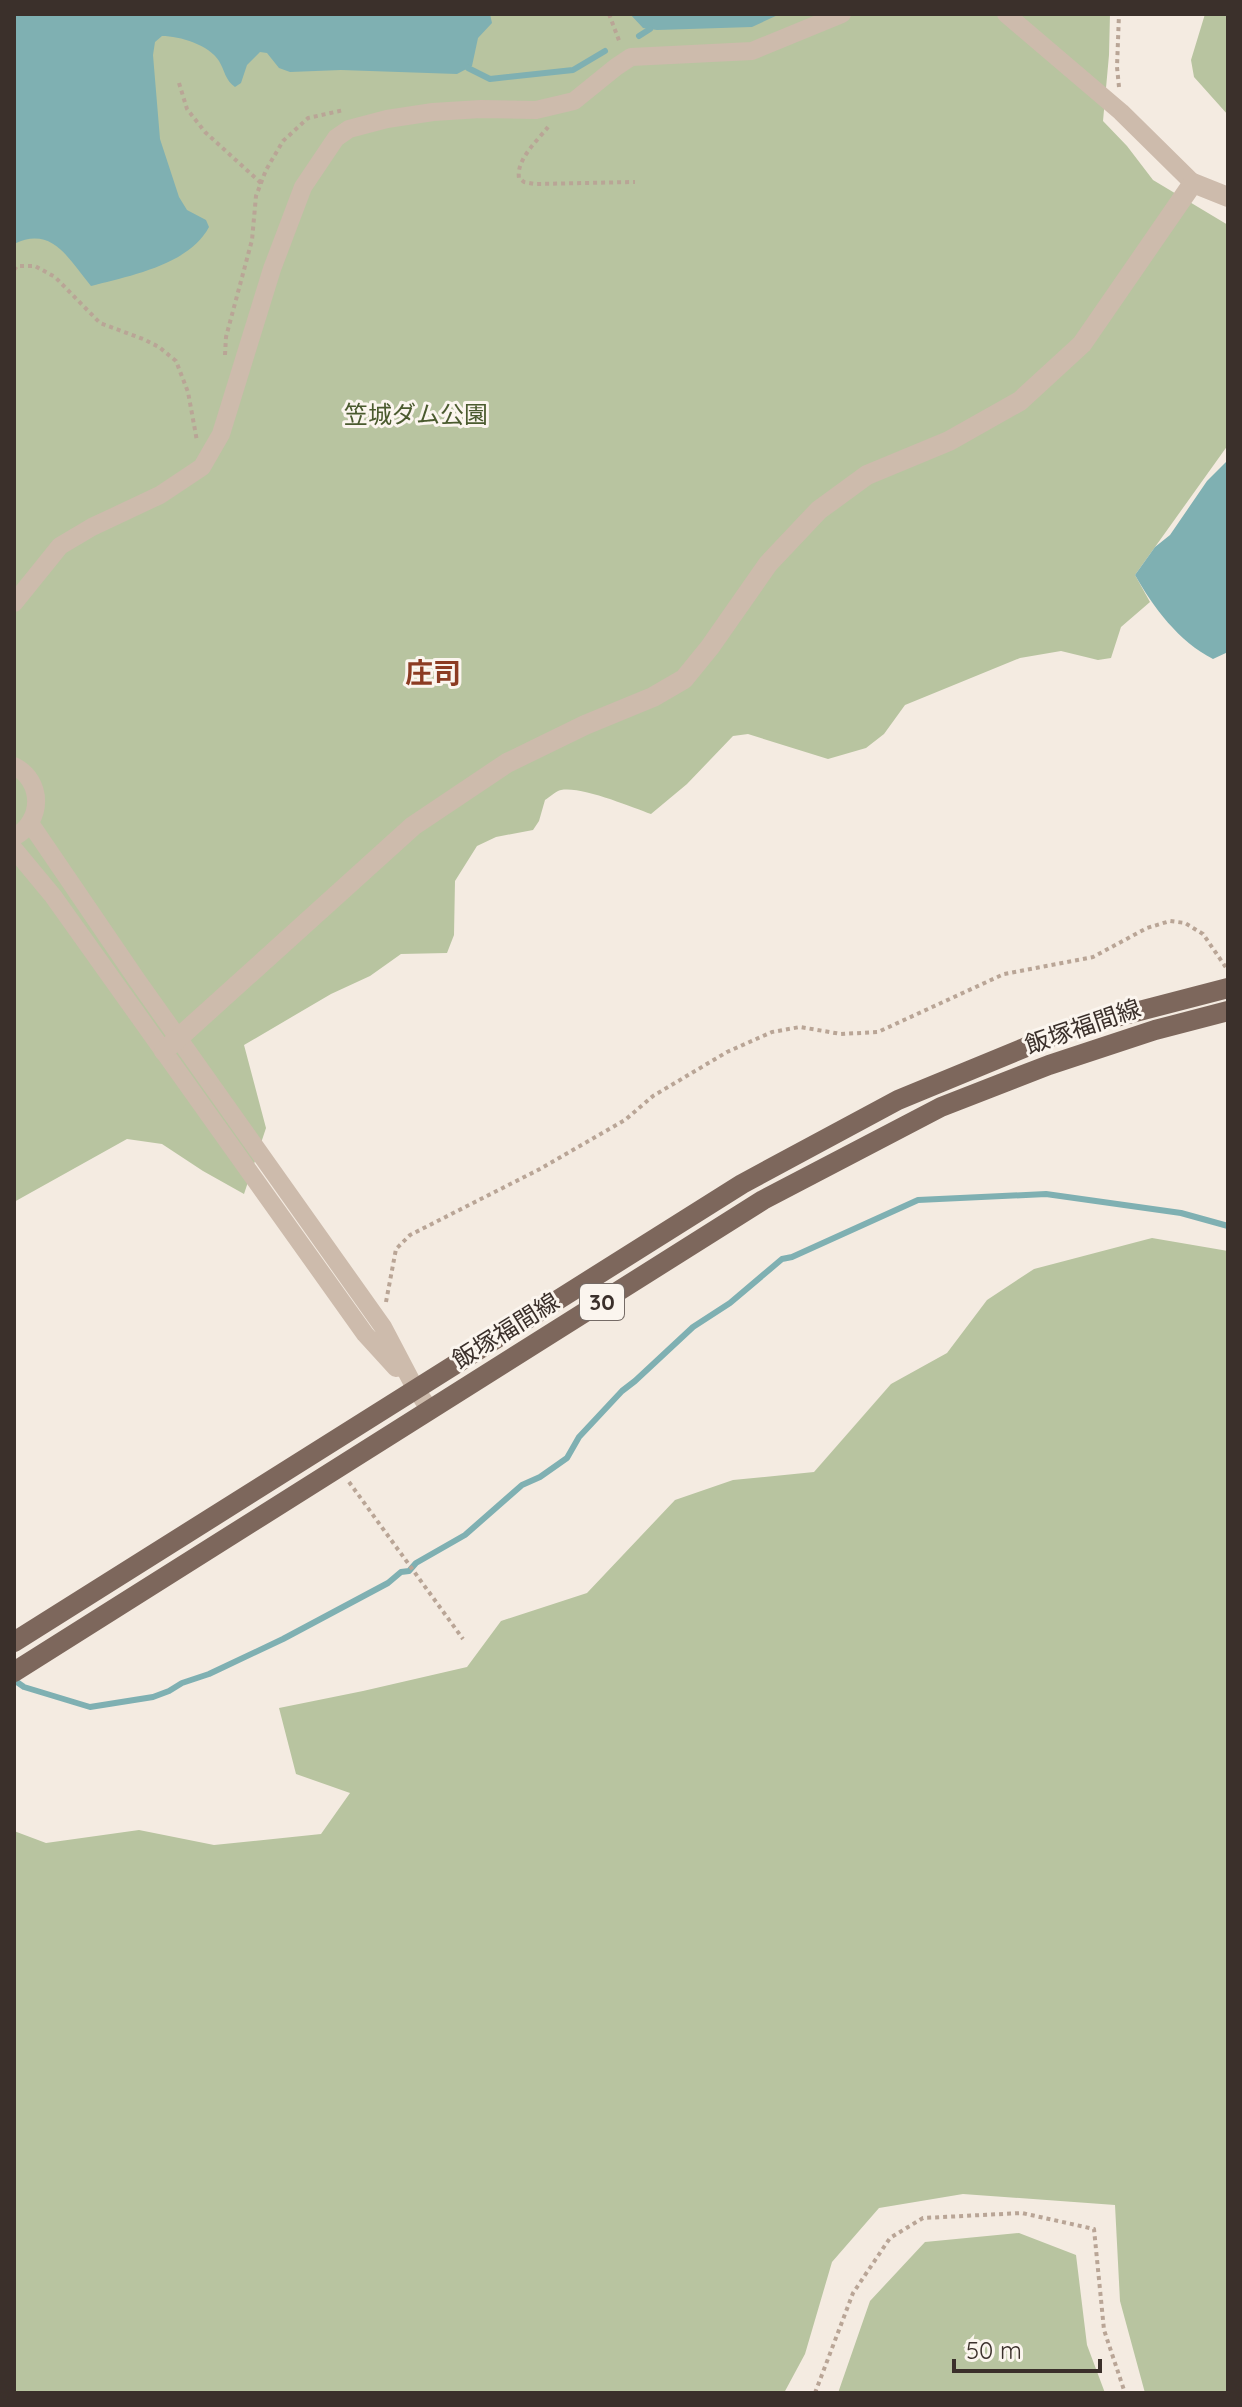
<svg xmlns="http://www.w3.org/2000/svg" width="1242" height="2407" font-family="Quicksand,'Noto Sans JP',sans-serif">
	<rect width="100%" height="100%" fill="#f4ebe1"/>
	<!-- green -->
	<path fill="#b8c4a0" d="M14 14H1110L1109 55 1103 121 1127 146 1153 180 1228 225V445L1135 575 1150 602 1121 627 1111 658 1098 660 1061 651 1020 658 905 705 884 734 866 748 828 759 748 734 733 736 687 784 651 814C631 807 582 786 561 790 556 791 550 797 545 800L539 821 533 830 496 837 477 846 455 881 454 935 447 953 401 954 370 976 331 994 244 1045 266 1128 244 1194 203 1171 162 1144 127 1139 14 1202Z
		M1205 14H1228V115L1194 77 1191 60Z
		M1152 1238 1228 1251V2393H1145L1120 2301 1115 2205 963 2194 879 2208 832 2262 805 2354 784 2393H14V1831L46 1843 139 1830 214 1845 321 1834 350 1793 296 1774 279 1708 363 1691 467 1667 501 1621 587 1593 675 1500 733 1480 814 1472 891 1384 947 1353 987 1300 1034 1269Z
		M1019 2233 1076 2255 1087 2345 1105 2393H838L870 2301 925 2242Z"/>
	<!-- water -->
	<path fill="#7fb0b2" d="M14 14H490L492 23 478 38 472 66 457 74 341 70 290 72 279 68 267 53 260 52 247 65 241 83 235 87C225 80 225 71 219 61 209 45 180 36 162 36L155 42 153 55 160 139 179 197 187 210 206 220 209 227C189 265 129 276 91 286 69 260 53 225 14 244Z
		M630 14H780L752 27 657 30 643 28Z
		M1228 460V652L1213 659C1179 642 1153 607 1135 575L1155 547 1170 535 1207 481Z"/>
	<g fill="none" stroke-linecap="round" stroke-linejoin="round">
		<!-- stream -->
		<path stroke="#7fb0b2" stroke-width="6" d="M639 36 650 29
			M468 68 490 79 573 70 605 51
			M14 1680 24 1687 90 1707 153 1697 169 1691 182 1683 209 1674 283 1639 388 1583 401 1572 409 1571 416 1563 465 1535 522 1485 540 1477 567 1458 579 1437 622 1391 635 1381 693 1327 730 1303 782 1259 792 1257 918 1200 1046 1194 1181 1213 1228 1226"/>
		<!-- path -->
		<path stroke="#b9a596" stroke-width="4" stroke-dasharray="4 4" stroke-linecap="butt" d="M609 14 620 43
			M179 83 187 109 205 132 261 183
			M1119 87 1117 67 1119 14
			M548 127C537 141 516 160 519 178L524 182 535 184 635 182
			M14 270 17 266H35L55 277 100 323 143 339 159 347 176 361 188 392 197 441
			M225 355 226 337 252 240 256 196 266 170 283 141 308 118 344 110
			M386 1302 396 1249 410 1235 538 1170 625 1120 653 1096 727 1052 772 1032 800 1027 841 1034 878 1032 1004 974 1093 957 1147 928 1170 921 1185 923 1203 934 1227 969
			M349 1482 463 1639
			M815 2393 853 2293 890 2238 923 2218 1022 2213 1094 2229 1104 2330 1125 2393"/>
		<!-- minor -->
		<path stroke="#cdbbac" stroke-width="18" d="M1006 14 1121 112 1193 183
			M14 603 60 546 92 527 160 495 202 467 221 434 272 269 303 187 336 138 349 129 387 119 433 112 481 109 536 110 574 101 616 67 631 57 752 51 842 14
			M14 766C44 781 43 822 14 837
			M30 823 137 980 383 1327 415 1388 430 1410
			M14 849 53 896 365 1334 396 1368"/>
		<!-- tertiary -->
		<path stroke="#cdbbac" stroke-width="20" d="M164 1051 413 826 507 763 585 725 653 697 684 679 710 647 768 564 819 510 867 475 949 441 1020 401 1082 344 1193 183 1228 197"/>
		<!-- primary -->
		<path stroke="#7d675c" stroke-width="20" d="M14 1642 742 1184 898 1100 1070 1029 1228 988
			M14 1672 763 1200 941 1107 1049 1065 1155 1030 1228 1011"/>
	</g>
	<g text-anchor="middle" stroke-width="6" stroke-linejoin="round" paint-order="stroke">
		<!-- shield labels -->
		<rect fill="#fbf5ee" stroke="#756b66" stroke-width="2" x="580" y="1284" width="44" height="36" rx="6"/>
		<g font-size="22" font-weight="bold" fill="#3b302b">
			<text x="602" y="1310">30</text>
		</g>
		<!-- park labels -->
		<g font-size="24" fill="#4a5a2e" stroke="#fbf5ee">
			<text x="416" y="423">笠城ダム公園</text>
		</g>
		<!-- street labels -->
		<g font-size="24" fill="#3b302b" stroke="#fbf5ee">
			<text transform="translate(1083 1027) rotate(-19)" y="8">飯塚福間線</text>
			<text transform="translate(506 1331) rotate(-32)" y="8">飯塚福間線</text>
		</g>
		<!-- quarter labels -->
		<g font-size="28" font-weight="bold" fill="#8c3b22" stroke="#fbf5ee">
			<text x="433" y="683">庄司</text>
		</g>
	</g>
	<!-- border -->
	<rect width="1242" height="2407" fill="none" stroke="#3b302b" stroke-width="32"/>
	<!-- scale -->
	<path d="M954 2359v12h146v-12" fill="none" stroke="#3b302b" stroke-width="4"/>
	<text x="966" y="2359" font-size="24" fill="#3b302b" stroke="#fbf5ee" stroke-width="6" paint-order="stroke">50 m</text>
</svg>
